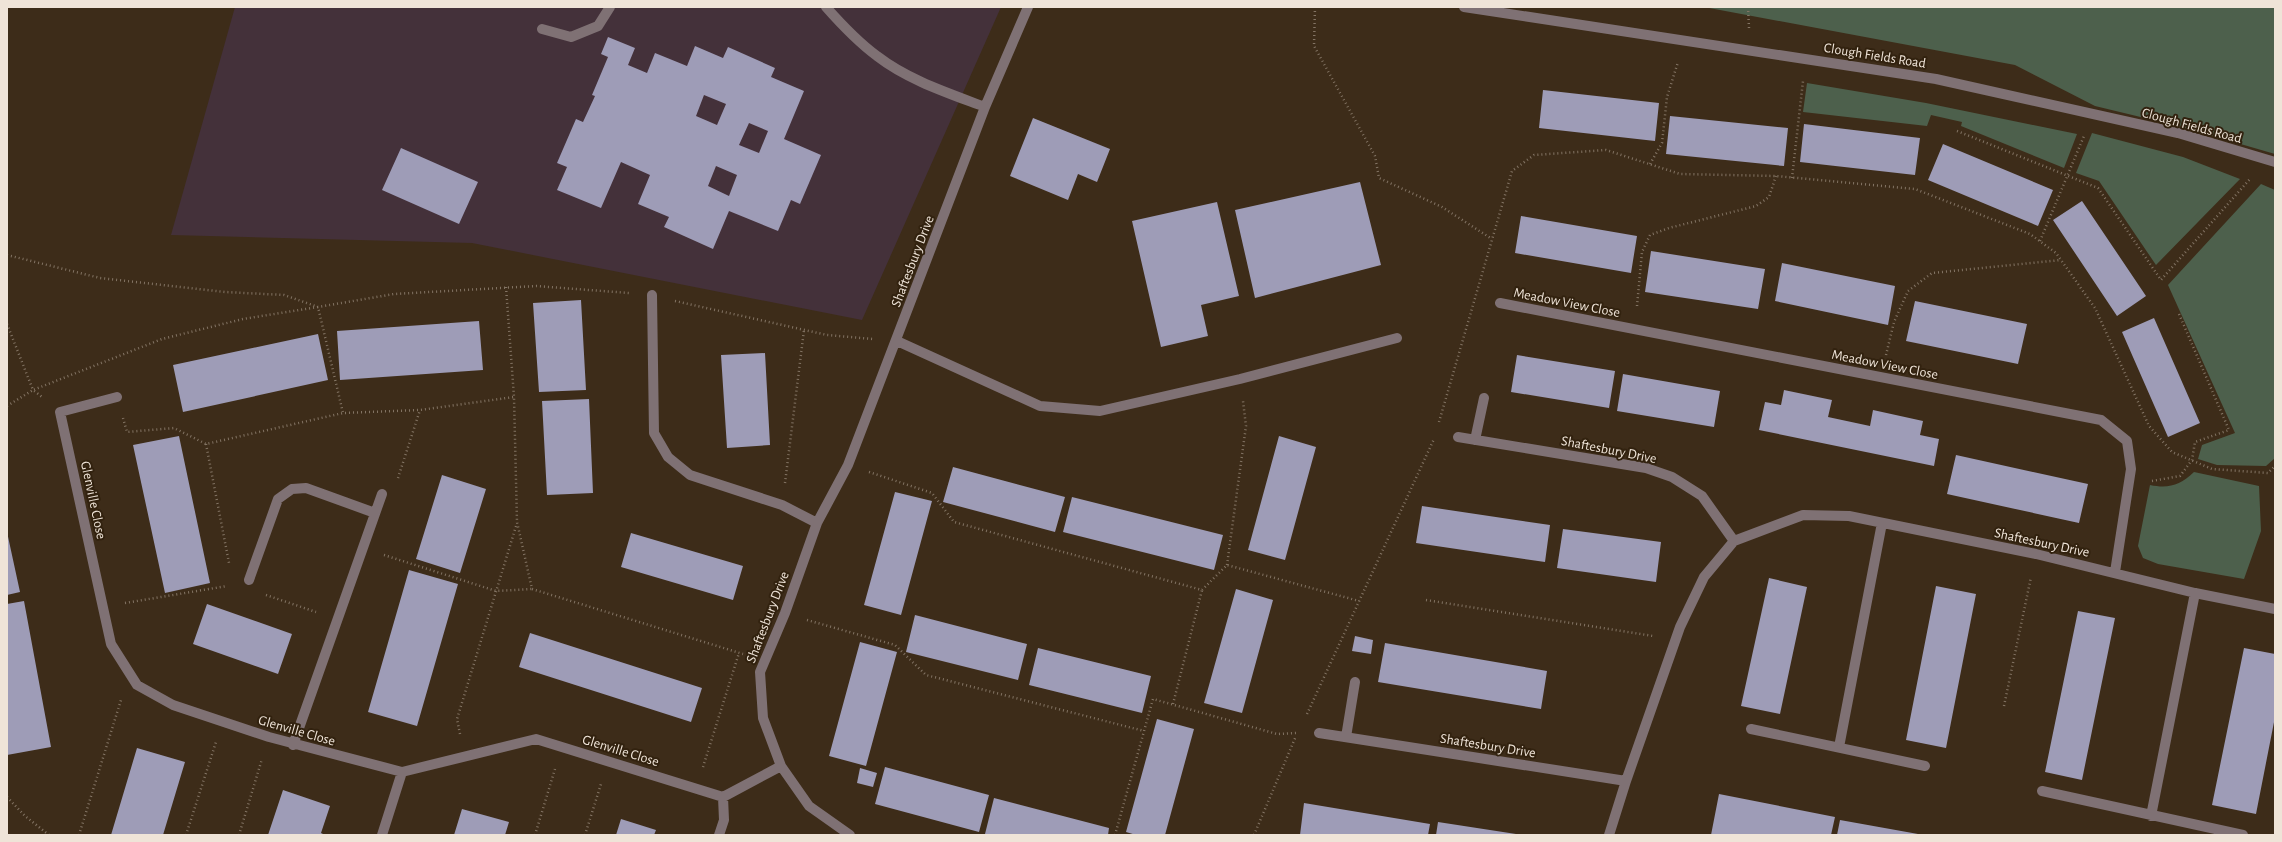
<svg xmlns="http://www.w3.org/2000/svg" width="2282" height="842" font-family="'Alegreya Sans',sans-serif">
	<rect width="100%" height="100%" fill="#3d2c19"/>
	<!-- education -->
	<path fill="#44313a" d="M235 7H1001L862 320 472 243 171 235Z"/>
	<!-- green -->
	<path fill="#4d604c" d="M1704 7H2275V154L2182 127 2095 106 2015 65Z
		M1807 83 1926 103 2077 134 2064 168 1961 126 1962 122 1931 115 1927 126 1803 112Z
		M2092 133 2183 157 2240 179 2156 265 2099 181 2076 173Z
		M2261 184 2275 190V458L2266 466 2217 465 2198 459 2202 445 2235 433 2168 285Z
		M2194 472 2259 486 2261 531 2244 579 2158 564 2143 558 2138 546 2150 485C2169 489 2180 485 2194 472Z"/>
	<!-- building -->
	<path fill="#9e9cb7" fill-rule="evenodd" d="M608 37 635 48 628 65 647 73 655 53 687 66 695 46 723 58 728 47 775 68 771 77 804 91 784 139 821 155 800 204 791 200 778 231 729 211 713 249 664 227 669 217 638 204 650 175 621 162 601 208 557 190 567 167 557 163 576 119 583 122 595 96 592 95 608 57 601 54ZM704 95 726 104 717 125 696 116ZM749 123 768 131 759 153 739 145ZM716 166 737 175 729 196 708 186Z
		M1543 90 1659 103 1655 141 1539 128Z
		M1670 116 1788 128 1784 166 1666 154Z
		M1033 118 1110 149 1097 182 1078 174 1068 200 1010 176Z
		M1804 124 1920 138 1915 175 1800 162Z
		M1943 144 2053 190 2038 226 1928 180Z
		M401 148 478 182 459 224 382 190Z
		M1360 182 1381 265 1255 298 1235 210Z
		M2082 201 2146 296 2117 316 2053 220Z
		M1217 202 1239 296 1201 305 1208 336 1161 347 1132 221Z
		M1521 216 1637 236 1631 273 1515 253Z
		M1651 251 1765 269 1758 309 1645 292Z
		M1782 263 1895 286 1888 325 1775 301Z
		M581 300 586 390 539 392 533 303Z
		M1915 301 2027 324 2018 364 1906 341Z
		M2154 318 2200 423 2168 437 2122 332Z
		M479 321 483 370 340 380 337 331Z
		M318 334 328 380 183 412 173 365Z
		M765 353 770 445 727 448 721 355Z
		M1517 355 1615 371 1609 408 1511 392Z
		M1623 374 1720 391 1714 427 1617 411Z
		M1784 390 1832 400 1828 417 1870 426 1873 410 1923 421 1920 435 1939 439 1934 466 1759 430 1765 402 1781 405Z
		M589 399 593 493 547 495 542 401Z
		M179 436 210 583 165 593 133 445Z
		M1279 436 1316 447 1285 560 1248 550Z
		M1956 455 2088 484 2079 523 1947 494Z
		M953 467 1065 497 1055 532 943 502Z
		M442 475 486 489 460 573 416 559Z
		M895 492 932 501 901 615 864 605Z
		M1072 497 1223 535 1214 570 1063 532Z
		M1422 506 1550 525 1545 562 1416 543Z
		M1563 529 1661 542 1656 582 1557 568Z
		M7 532 20 592 7 595Z
		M631 533 743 566 733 600 621 567Z
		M409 570 458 584 417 726 368 712Z
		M1769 578 1807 587 1780 714 1741 706Z
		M1936 586 1976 594 1946 748 1906 740Z
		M1236 589 1273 600 1242 713 1204 703Z
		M24 601 51 747 7 755V604Z
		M207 604 292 634 278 674 193 644Z
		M2078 611 2115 618 2082 780 2045 772Z
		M915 615 1027 644 1018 680 906 652Z
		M530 633 702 688 691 722 519 667Z
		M1355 636 1373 640 1371 654 1352 651Z
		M860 642 897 652 866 766 829 756Z
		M1385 643 1547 671 1541 709 1378 682Z
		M1038 648 1151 676 1142 713 1029 685Z
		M2244 648 2275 654V717L2256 814 2212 805Z
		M1157 719 1194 729 1165 835H1136L1126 832Z
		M137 748 185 762 163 835H111Z
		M885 767 989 795 979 832 875 804Z
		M860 768 877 773 873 787 857 783Z
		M283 790 330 806 321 833 325 835H268Z
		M1719 794 1835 817 1831 835H1711Z
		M994 798 1109 828 1108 835 985 834Z
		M1304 803 1430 824 1428 835H1300Z
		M462 809 509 822 505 835H454Z
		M621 819 656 830 654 835H616Z
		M1840 820 1918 834V835H1837Z
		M1438 822 1516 834V835H1436Z"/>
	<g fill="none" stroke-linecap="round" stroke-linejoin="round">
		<!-- path -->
		<path stroke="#837464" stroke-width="2.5" stroke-dasharray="1 3" stroke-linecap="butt" d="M1315 7 1314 46 1375 156 1379 178 1442 207 1492 239
			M1748 7 1749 28
			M1957 131 2098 188 2161 280 2250 179
			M1650 164 1662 143 1667 97 1678 62
			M1792 178 1803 81
			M2040 241 2084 136
			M7 255 100 278 225 292 284 295 318 307 394 294 536 286 629 293
			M506 287 514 397 517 522 532 589 743 654
			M675 301 827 335 873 339
			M1637 306 1642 252 1650 235 1669 228 1756 206 1769 197 1776 176
			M7 324 33 390 162 339 243 319 318 307 343 413
			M1886 355 1894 322 1908 291 1932 273 2061 260
			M7 406 33 390 42 397
			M123 418 127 432 174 428 206 444 343 413 420 410 514 397
			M1439 422 1512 171 1534 155 1606 150 1680 174 1776 176 1915 189 2030 234 2056 253 2095 308 2149 426 2172 452 2212 469 2268 473 2275 466
			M206 444 229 563
			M869 472 932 493 954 522 1202 590 1227 565 1359 601
			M398 478 420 410
			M2152 481 2180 476 2192 460 2195 442 2229 430 2179 314
			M785 483 804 330
			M384 555 496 591 532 589
			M1227 565 1246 426 1243 401
			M266 595 316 612
			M1426 600 1653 636
			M125 603 227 586
			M807 620 895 645 926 675 1144 731
			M1173 704 1202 590
			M2004 706 2031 577
			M1307 714 1434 439
			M460 734 457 719 517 523
			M703 767 739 653
			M7 797 25 816 49 835
			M79 835 121 700
			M186 835 216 742
			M239 835 262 759
			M535 835 555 769
			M585 835 601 784
			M1115 835 1153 699 1277 734 1297 733
			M1254 835 1296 736"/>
		<!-- minor -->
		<path stroke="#7f7174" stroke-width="10" d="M826 7C841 24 858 42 877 56 908 80 948 93 985 107
			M1464 7 1936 79 2178 133 2275 162
			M542 29 571 37 598 26 610 7
			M652 295 654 433 668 457 690 475 782 505 817 523
			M1500 303 2101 420 2127 441 2131 469 2115 572
			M897 341 1040 406 1100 411 1240 379 1397 338
			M117 397 60 412 111 644 137 685 173 705 269 737 402 772 536 739 723 797 781 766
			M1458 437 1646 468 1672 477 1702 496 1734 541
			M1475 440 1484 398
			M249 580 278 499 292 489 306 488 375 513
			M1751 729 1925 766
			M1319 733 1626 781
			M1346 737 1355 682
			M293 745 382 494
			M1839 747 1882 523
			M2042 791 2243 835
			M2151 816 2195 593
			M382 835 402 772
			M719 835 724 820 723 797
			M850 835 809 806 781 766 763 718 760 672 785 613 817 523 848 465 985 107 1028 7
			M1609 835 1626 781 1680 627 1704 577 1734 541 1803 515 1849 516 2036 554 2195 593 2275 609"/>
	</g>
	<g text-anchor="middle" stroke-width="4" stroke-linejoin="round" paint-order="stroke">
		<!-- street labels -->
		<g font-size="14" fill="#efe4d8" stroke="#32220f">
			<text transform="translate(1875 55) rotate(9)" y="5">Clough Fields Road</text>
			<text transform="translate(2192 125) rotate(15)" y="5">Clough Fields Road</text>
			<text transform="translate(912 261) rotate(-69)" y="5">Shaftesbury Drive</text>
			<text transform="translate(1567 302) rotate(11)" y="5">Meadow View Close</text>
			<text transform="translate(1885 364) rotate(11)" y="5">Meadow View Close</text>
			<text transform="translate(1609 449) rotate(11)" y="5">Shaftesbury Drive</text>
			<text transform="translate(94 500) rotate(78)" y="5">Glenville Close</text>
			<text transform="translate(2042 542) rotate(12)" y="5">Shaftesbury Drive</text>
			<text transform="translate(767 617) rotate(-69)" y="5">Shaftesbury Drive</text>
			<text transform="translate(297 730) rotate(16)" y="5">Glenville Close</text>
			<text transform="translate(1488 745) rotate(9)" y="5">Shaftesbury Drive</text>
			<text transform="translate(621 750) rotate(17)" y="5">Glenville Close</text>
		</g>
	</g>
	<!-- border -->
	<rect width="2282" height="842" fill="none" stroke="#efe4d8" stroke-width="16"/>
</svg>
